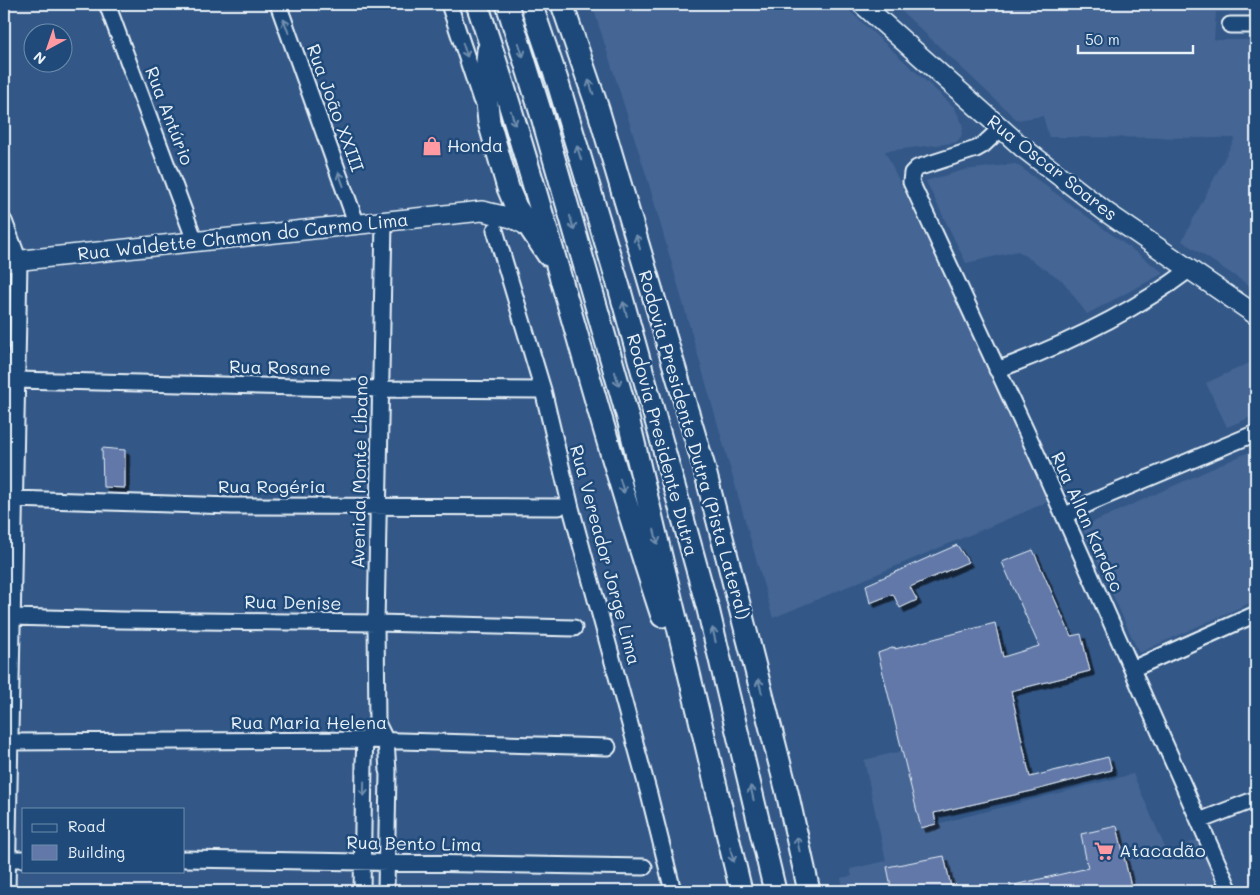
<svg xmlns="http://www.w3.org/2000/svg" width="1260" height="895" font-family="Mali,sans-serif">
	<defs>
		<filter id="shadow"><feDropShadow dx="4.5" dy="4.5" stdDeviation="0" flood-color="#0009"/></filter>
	</defs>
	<rect width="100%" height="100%" fill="#335888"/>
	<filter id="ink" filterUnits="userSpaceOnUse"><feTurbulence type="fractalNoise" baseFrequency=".02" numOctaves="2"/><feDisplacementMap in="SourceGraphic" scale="10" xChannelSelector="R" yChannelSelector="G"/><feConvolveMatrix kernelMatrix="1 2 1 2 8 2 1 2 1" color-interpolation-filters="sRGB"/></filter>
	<g filter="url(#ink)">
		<!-- built -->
		<path fill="#446594" d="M592 4H842L954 107 962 123 963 129 961 137 957 142 953 143 885 151 1050 501 773 618 649 184Z
			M894 4H1256V12H1216L1214 40H1256V290L1182 241 1235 138 1049 137 1043 116 1017 120Z
			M1016 164 1164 273 1087 314 1063 281 1018 251 966 263 926 181 964 170Z
			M1256 360V415L1227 427 1206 383Z
			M1256 449V600L1139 653 1082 527Z
			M902 751 921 828 1133 774 1167 852 1199 839 1224 891H844L841 878 852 876 850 869 886 861 864 760Z"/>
		<!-- building -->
		<path fill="#6278a8" stroke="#e8f1f8" filter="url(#shadow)" d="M102 448 125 450V488L103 487Z
			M957 545 968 562 910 587 917 600 900 608 893 594 870 603 866 585Z
			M1033 550 1071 636 1081 634 1090 671 1011 691 1030 777 1108 757 1112 770 1032 791 934 813 936 824 921 828 878 653 895 647V649L995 623 1003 657 1039 646 1002 562Z
			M1117 826 1132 891H1011L1010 886 1088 868 1081 834Z
			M944 856 952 891H892L887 867Z"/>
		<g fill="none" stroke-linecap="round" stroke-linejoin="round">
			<defs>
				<path id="minor" d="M107 4 195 241
					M278 4 357 225
					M449 4 481 100
					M1230 25H1256
					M1000 129 983 145 976 149 917 168 912 173 911 182 1038 457 1230 891
					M4 221 19 261 7 891
					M384 222 376 623 377 723 386 741 388 771 386 891
					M495 230 543 390 571 508 649 794 673 891
					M997 370C1064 345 1132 313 1189 270
					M16 380 380 389 543 390
					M14 499 232 506 559 507
					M1064 516 1094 501 1256 433
					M12 617 120 620 376 623 574 628
					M1132 669 1256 614
					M10 742 365 740 608 747
					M1199 821 1256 799
					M4 858 24 859
					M184 859 644 867
					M362 891 364 763 365 740 371 732"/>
				<path id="major" d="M862 4 1022 147 1106 212 1256 315
					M4 262 482 211 512 218 528 226"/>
				<path id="highway" d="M477 4C545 206 595 414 662 616
					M507 4 543 120 628 418 741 891
					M531 4 557 80 619 287 708 609 775 891
					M562 4 598 109 704 467 787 792 809 891
					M488 50 485 84 489 122 508 188 516 207 548 255"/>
			</defs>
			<!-- minor casing -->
			<use href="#minor" stroke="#e8f1f8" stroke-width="19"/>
			<!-- major casing -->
			<use href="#major" stroke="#e8f1f8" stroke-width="22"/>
			<!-- highway casing -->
			<use href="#highway" stroke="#e8f1f8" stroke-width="25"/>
			<!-- minor -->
			<use href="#minor" stroke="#1f4a7a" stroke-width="15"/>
			<!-- major -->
			<use href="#major" stroke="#1f4a7a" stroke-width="19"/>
			<!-- highway -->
			<use href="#highway" stroke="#1f4a7a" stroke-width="21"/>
		</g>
		<!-- one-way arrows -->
		<defs><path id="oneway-shaft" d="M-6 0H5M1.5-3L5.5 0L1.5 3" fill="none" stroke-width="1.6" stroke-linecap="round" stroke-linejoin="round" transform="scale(1.25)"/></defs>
		<g stroke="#6f8dac">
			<use href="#oneway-shaft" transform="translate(286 26) rotate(-110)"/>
			<use href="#oneway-shaft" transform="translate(465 50) rotate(72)"/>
			<use href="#oneway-shaft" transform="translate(521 50) rotate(72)"/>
			<use href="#oneway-shaft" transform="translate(591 87) rotate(-109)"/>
			<use href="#oneway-shaft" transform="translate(513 118) rotate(73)"/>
			<use href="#oneway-shaft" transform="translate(579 153) rotate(-107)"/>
			<use href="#oneway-shaft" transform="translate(341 179) rotate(-110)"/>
			<use href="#oneway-shaft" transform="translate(572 223) rotate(74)"/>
			<use href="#oneway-shaft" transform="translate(638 242) rotate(-106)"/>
			<use href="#oneway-shaft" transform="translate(625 309) rotate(-105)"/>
			<use href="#oneway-shaft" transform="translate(617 379) rotate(74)"/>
			<use href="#oneway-shaft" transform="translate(622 486) rotate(73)"/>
			<use href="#oneway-shaft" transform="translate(656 537) rotate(76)"/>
			<use href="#oneway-shaft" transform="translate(714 635) rotate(-103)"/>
			<use href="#oneway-shaft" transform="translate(760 686) rotate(-104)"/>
			<use href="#oneway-shaft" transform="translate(364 789) rotate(91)"/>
			<use href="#oneway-shaft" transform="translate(752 793) rotate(-103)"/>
			<use href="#oneway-shaft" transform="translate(798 844) rotate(-102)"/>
			<use href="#oneway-shaft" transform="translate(732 855) rotate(76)"/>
		</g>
	</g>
	<!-- icons -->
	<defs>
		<symbol id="shop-bare" viewBox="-9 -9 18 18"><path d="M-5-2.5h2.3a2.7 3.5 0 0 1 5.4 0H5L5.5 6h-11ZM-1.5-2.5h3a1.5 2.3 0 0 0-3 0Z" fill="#ff9aa2" stroke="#1f4a7a" stroke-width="2.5" paint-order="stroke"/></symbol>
		<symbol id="supermarket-bare" viewBox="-9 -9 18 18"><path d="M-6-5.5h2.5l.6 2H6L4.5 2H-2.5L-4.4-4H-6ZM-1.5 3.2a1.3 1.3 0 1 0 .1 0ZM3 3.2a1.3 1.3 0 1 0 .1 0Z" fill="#ff9aa2" stroke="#1f4a7a" stroke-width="2.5" paint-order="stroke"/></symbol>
	</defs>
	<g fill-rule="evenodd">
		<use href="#shop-bare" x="418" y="132" width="28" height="28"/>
		<use href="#supermarket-bare" x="1090" y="837" width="28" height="28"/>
	</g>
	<g text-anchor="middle" stroke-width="5" stroke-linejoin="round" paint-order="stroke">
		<!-- street labels -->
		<g font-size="18" fill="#e8f1f8" stroke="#1f4a7a">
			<text transform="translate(335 108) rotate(70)" y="6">Rua João XXIII</text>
			<text transform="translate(169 116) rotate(69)" y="6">Rua Antúrio</text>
			<text transform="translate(1052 168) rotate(38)" y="6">Rua Oscar Soares</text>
			<text transform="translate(243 237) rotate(-6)" y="6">Rua Waldette Chamon do Carmo Lima</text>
			<text transform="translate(280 368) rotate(1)" y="6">Rua Rosane</text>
			<text transform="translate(662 445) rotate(75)" y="6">Rodovia Presidente Dutra</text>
			<text transform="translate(694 445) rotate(74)" y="6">Rodovia Presidente Dutra (Pista Lateral)</text>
			<text transform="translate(360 472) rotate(-89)" y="6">Avenida Monte Líbano</text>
			<text x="272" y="493">Rua Rogéria</text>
			<text transform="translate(1087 522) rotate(66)" y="6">Rua Allan Kardec</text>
			<text transform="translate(605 555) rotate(75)" y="6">Rua Vereador Jorge Lima</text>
			<text transform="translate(293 603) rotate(1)" y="6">Rua Denise</text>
			<text x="309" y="729">Rua Maria Helena</text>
			<text transform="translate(414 844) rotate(1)" y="6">Rua Bento Lima</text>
		</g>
		<!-- poi labels -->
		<g font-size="18" fill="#e8f1f8" stroke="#1f4a7a" text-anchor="start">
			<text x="447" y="152">Honda</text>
			<text x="1119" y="857">Atacadão</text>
		</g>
	</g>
	<!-- margin -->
	<rect width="1260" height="895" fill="none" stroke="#1f4a7a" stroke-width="20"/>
	<rect x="10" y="10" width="1240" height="875" fill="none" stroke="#e8f1f8" stroke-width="2" filter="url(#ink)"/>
	<!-- legend -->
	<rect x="22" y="808" width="162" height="65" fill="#1f4a7a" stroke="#6f8dac"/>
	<rect x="32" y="824" width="25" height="8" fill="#1f4a7a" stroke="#6f8dac"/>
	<text x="68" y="832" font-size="15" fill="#e8f1f8">Road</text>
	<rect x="32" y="845" width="25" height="15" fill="#6278a8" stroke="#6f8dac"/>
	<text x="68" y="858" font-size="15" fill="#e8f1f8">Building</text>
	<!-- north arrow -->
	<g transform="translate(48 48) rotate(220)"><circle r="24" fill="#1f4a7a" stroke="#6f8dac"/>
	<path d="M0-4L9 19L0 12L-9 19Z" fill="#ff9aa2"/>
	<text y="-8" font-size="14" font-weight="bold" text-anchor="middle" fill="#e8f1f8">N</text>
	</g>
	<!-- scale -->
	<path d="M1078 45v8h115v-8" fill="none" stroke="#e8f1f8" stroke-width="2.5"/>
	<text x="1085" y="45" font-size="15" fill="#e8f1f8" stroke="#1f4a7a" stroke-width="4" paint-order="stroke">50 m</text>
</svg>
